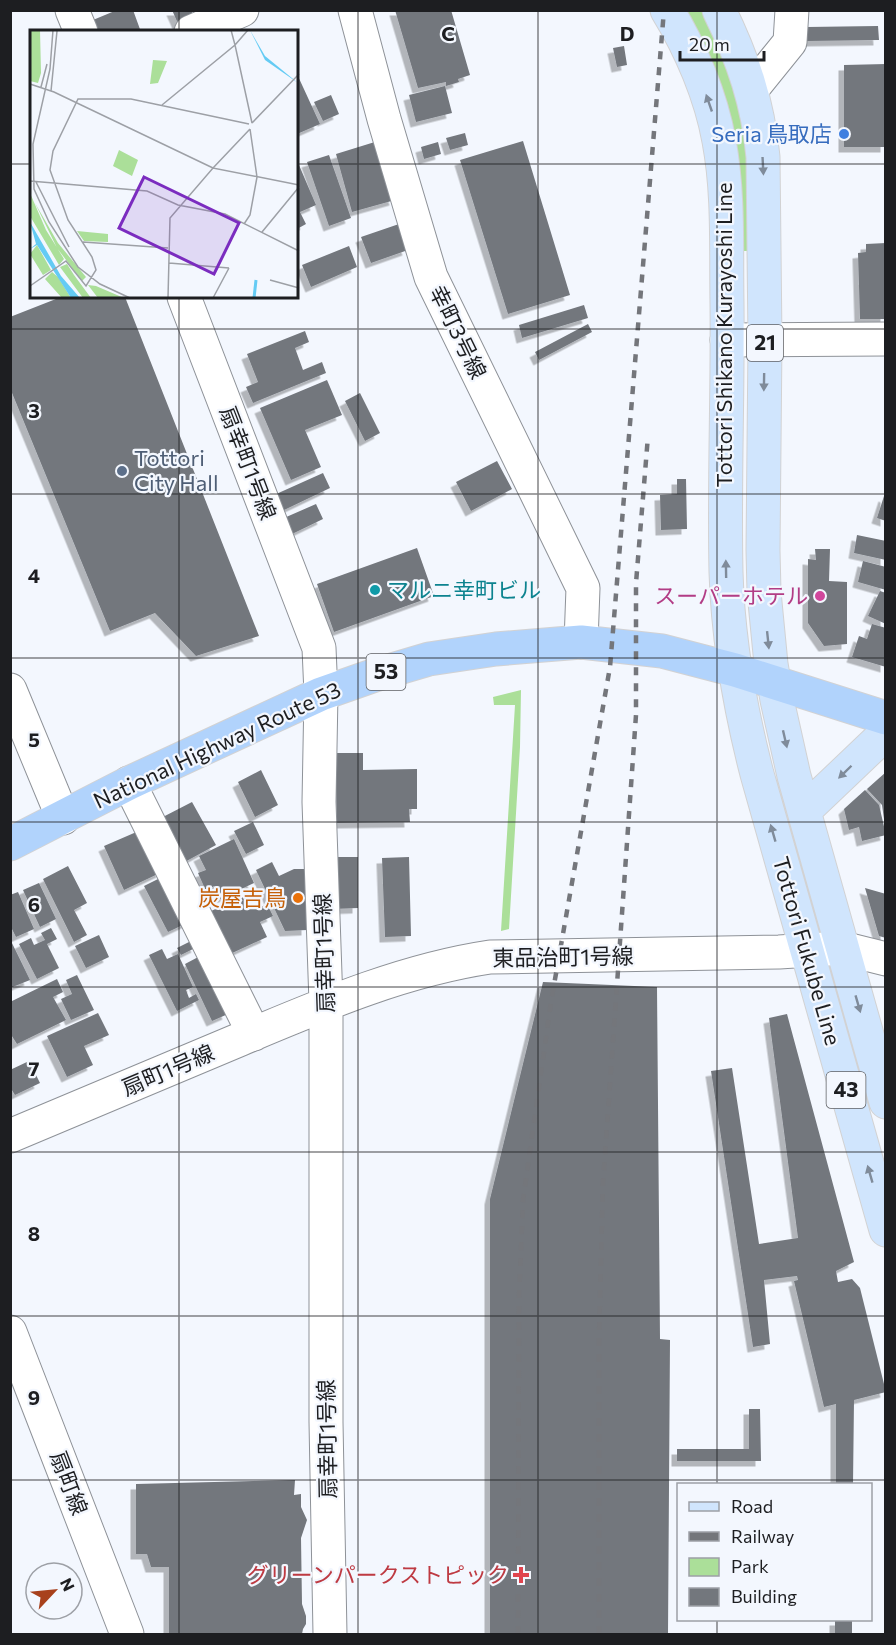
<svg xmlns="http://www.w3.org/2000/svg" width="896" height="1645" font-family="Commissioner,'Noto Sans JP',sans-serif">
	<defs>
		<filter id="shadow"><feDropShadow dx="-5.5" dy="5.5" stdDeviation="0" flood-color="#0004"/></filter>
	</defs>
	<rect width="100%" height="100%" fill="#f3f7fe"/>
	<!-- green -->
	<path fill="#abdf99" d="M684 11H702C724 56 741 104 746 154 750 186 747 219 747 251H741Z
		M521 690 520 747 509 929 501 931 515 705H494L493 697Z"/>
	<!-- building -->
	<path fill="#73777d" filter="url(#shadow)" d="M117 10H133L141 32H98L93 20Z
		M172 10H191L196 22 180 28Z
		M395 10H451L470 75 458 79 459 82 446 86V82L418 88Z
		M878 26 879 40 807 41V27Z
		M624 46 627 65 617 67 613 48Z
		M886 64V147H844V65Z
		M297 74 320 124 297 134Z
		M445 86 452 113 416 122 409 95Z
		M331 95 339 114 323 121 314 102Z
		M465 133 468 145 450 150 446 138Z
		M378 141 395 200 352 212 336 154Z
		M523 141 570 295 508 314 460 160Z
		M438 142 441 154 424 159 421 147Z
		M329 155 351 218 329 226 307 162Z
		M299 165 316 205 300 212 306 224 297 229V166Z
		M399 224 408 250 371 263 361 237Z
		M886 243V319H860L858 253 866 252V244Z
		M349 246 357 267 311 287 302 265Z
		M61 297H125L259 636 196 656 155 613 110 631 10 388V317Z
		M584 305 588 318 522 338 519 325Z
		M588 324 592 332 539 360 535 352Z
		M305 331 309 342 295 348 303 370 322 362 326 373 253 403 246 387 258 382 247 354Z
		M327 380 342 415 305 430 321 467 291 480 260 408Z
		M360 393 380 433 365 441 345 401Z
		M497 461 512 489 471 511 456 482Z
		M323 473 330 488 282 511 274 495Z
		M677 479H686L687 529 661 530 660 495 677 494Z
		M884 496 886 497V521L877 518Z
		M316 504 323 519 292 534 284 518Z
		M857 535 886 541V560L854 553Z
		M417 548 434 596 334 632 317 584Z
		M815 549H830L829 581 847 582V644L824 646 808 623V559L816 560Z
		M863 561 886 567V590L858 582Z
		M880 591 886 593V624L868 616Z
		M872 624 886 628V667L852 657 859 636 867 639Z
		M335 753H363V770L417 769V809H409L410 822 337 823Z
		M261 770 278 805 255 817 238 782Z
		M886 772V819H884L882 805 867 789Z
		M865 790 879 805 886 835 862 841 859 827 849 830 844 809Z
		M192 802 216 845 181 864 159 819Z
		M253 822 264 845 246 854 234 831Z
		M141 830 162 872 124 890 104 846Z
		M234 839 254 883 220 899 214 886 206 891 198 873 206 870 199 856Z
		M331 857H358V908L332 909Z
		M409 857 411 936 385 937 382 858Z
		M272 862 279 876 294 869H307V930L285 931 256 870Z
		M68 866 87 903 74 910 87 935 74 942 43 879Z
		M166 875 189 922 168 932 144 886Z
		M39 883 56 919 40 927 23 890Z
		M865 888 886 894V938L879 936Z
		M18 892 34 929 16 937 10 925V895Z
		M250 894 257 909 267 904 273 916 260 922 267 937 230 954 211 911Z
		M51 928 57 939 47 944 59 968 37 979 19 944 31 938 34 945 45 940 41 933Z
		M99 935 109 957 86 968 75 946Z
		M10 939 30 980 10 988Z
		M193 940 197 947 181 955 177 948Z
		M162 949 167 959 178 954 193 987 186 990 189 998 196 994 199 1000 177 1011 149 955Z
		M202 955 228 1014 212 1021 185 964Z
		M77 975 94 1010 71 1020 61 999 72 994 66 980Z
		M57 979 63 992 53 997 66 1020 17 1044 10 1033V1002Z
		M543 982 657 987 660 1339 670 1340 668 1634H490V1199Z
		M98 1013 109 1035 84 1046 93 1065 67 1077 47 1036Z
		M787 1014 854 1262 836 1271 838 1282 852 1279 860 1288 886 1392 854 1400 853 1484H836V1404L824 1407 794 1281 798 1280 797 1276 764 1280 770 1344 753 1347 711 1071 732 1068 759 1244 798 1238 769 1018Z
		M29 1061 40 1083 15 1095 10 1087V1070Z
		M749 1409H760L761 1461H677V1449H749Z
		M295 1480 294 1495 301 1494V1507L307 1520 301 1538 302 1604 306 1616V1624L303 1629 302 1634H169V1567H151L147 1554H136V1484Z
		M835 1620H852V1634H835Z"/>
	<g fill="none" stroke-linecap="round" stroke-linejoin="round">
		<defs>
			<path id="minor" d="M72 10 81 32
				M355 10 384 119 431 277 583 588 581 642
				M191 32 242 10
				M752 89 790 42 792 10
				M184 297 319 648 321 694 319 802 326 1003V1422L330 1634
				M727 340 886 339
				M10 690 63 818
				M129 783 254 1034
				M10 1136C87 1104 164 1071 241 1039 322 1005 403 970 490 957L779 952 842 948 886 959
				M10 1332 127 1634"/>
			<path id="major" d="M667 10C691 49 711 96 719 141 729 194 726 250 727 304 728 394 724 483 726 572 728 641 740 708 757 774L886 1230
				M719 10C743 59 758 103 763 157L765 341 763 550 764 592 771 664 777 700 794 776 886 1102
				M804 811 886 733"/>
			<path id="highway" d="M10 844 129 783 321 694 375 675 429 659 496 649 581 642 662 651 735 670 886 718"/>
		</defs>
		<!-- minor casing -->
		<use href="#minor" stroke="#8e9298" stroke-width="35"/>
		<!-- major casing -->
		<use href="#major" stroke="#d2d2d3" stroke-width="35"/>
		<!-- highway casing -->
		<use href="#highway" stroke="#d2d2d3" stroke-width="35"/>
		<!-- minor -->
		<use href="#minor" stroke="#fff" stroke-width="33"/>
		<!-- major -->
		<use href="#major" stroke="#d0e5fd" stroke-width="33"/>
		<!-- highway -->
		<use href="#highway" stroke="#b1d3fc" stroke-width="33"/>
		<!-- rail -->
		<path stroke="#74767b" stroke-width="4.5" stroke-dasharray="8 8" stroke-linecap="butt" d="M518 1634 519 1298 523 1200 551 1002 610 667 664 10
			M599 1634V1337L603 1183 636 715V583L648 436"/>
	</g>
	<!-- one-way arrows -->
	<defs><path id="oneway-solid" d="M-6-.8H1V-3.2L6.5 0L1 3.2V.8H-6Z" transform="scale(1.5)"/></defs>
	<g fill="#7f8b9a">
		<use href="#oneway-solid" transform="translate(709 103) rotate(-109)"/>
		<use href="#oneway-solid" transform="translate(763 166) rotate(87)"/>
		<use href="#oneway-solid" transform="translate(764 382) rotate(91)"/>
		<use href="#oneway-solid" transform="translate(726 569) rotate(-91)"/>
		<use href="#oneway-solid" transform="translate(768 640) rotate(84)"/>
		<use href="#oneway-solid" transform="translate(785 739) rotate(77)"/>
		<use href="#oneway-solid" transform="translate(845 772) rotate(136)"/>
		<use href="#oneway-solid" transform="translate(773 833) rotate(-106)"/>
		<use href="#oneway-solid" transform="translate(858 1004) rotate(74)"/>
		<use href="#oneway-solid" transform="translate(870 1174) rotate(-106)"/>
	</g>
	<!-- grid -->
	<path fill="none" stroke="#1d1e21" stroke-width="1.5" stroke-opacity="0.55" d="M179 10V32M358 10V1634M538 10V1634M717 10V1484M10 164H32M297 164H886M179 297V1634M10 329H886M10 494H886M10 658H886M10 822H886M10 987H886M10 1152H886M10 1316H886M10 1480H886M717 1620V1634"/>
	<!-- markers -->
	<circle fill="#3f7fe0" stroke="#f3f7fe" stroke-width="2" cx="844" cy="134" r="6"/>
	<circle fill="#5c6f8a" stroke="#f3f7fe" stroke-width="2" cx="122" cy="471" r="6"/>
	<circle fill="#0f9aa8" stroke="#f3f7fe" stroke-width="2" cx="375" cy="590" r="6"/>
	<circle fill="#d1479c" stroke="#f3f7fe" stroke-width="2" cx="820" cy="596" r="6"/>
	<circle fill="#e8710a" stroke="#f3f7fe" stroke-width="2" cx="298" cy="898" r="6"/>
	<path fill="#e0444e" stroke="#f3f7fe" stroke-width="2" d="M518 1566h6v6h6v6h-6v6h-6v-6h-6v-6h6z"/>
	<g text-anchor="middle" stroke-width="4.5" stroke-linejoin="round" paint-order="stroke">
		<!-- shield labels -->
		<g fill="#f3f7fe" stroke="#5d5f63" stroke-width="1.5">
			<rect x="747" y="325" width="36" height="36" rx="4.5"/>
			<rect x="366.5" y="654" width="39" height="36" rx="4.5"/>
			<rect x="826.5" y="1072" width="39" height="36" rx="4.5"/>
		</g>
		<g font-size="21" font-weight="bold" fill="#1d1e21">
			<text x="765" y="350">21</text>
			<text x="386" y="679">53</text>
			<text x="846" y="1097">43</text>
		</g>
		<!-- shop labels -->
		<g font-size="22" fill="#366cbe" stroke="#f3f7fe" text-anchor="end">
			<text x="832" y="142">Seria 鳥取店</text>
		</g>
		<!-- street labels -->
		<g font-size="22" fill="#1d1e21" stroke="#f3f7fe">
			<text transform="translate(458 332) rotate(64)" y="8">幸町3号線</text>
			<text transform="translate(724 335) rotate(-90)" y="8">Tottori Shikano Kurayoshi Line</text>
			<text transform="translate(248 463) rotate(69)" y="8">扇幸町1号線</text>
			<text transform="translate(217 745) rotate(-25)" y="8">National Highway Route 53</text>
			<text transform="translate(807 951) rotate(74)" y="8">Tottori Fukube Line</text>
			<text transform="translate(324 953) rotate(-92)" y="8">扇幸町1号線</text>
			<text transform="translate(563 957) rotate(-1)" y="8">東品治町1号線</text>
			<text transform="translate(168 1070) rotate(-23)" y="8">扇町1号線</text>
			<text transform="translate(327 1439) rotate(-91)" y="8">扇幸町1号線</text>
			<text transform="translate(69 1483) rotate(69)" y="8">扇町線</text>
		</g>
		<!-- service labels -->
		<g font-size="22" fill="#4e5e75" stroke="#f3f7fe" text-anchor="start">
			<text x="134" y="466">Tottori<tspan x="134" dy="25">City Hall</tspan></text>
		</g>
		<!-- culture labels -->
		<g font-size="22" fill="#0d838f" stroke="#f3f7fe" text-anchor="start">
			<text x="387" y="598">マルニ幸町ビル</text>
		</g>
		<!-- hotel labels -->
		<g font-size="22" fill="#b23c85" stroke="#f3f7fe" text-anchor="end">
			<text x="808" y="604">スーパーホテル</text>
		</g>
		<!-- food labels -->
		<g font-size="22" fill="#c56008" stroke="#f3f7fe" text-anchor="end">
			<text x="286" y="906">炭屋吉鳥</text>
		</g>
		<!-- health labels -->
		<g font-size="22" fill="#be3a42" stroke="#f3f7fe" text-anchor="end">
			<text x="509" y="1583">グリーンパークストピック</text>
		</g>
	</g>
	<!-- overview -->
	<g transform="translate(30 30)">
		<rect width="268" height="268" fill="#f3f7fe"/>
		<path d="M0 0H10L11 43 8 53 0 51ZM123 30 137 31 128 53 120 54ZM89 120 108 130 102 146 83 136ZM0 163 16 200 34 229 29 235 0 186ZM5 173 28 213 56 247 52 251 27 218ZM47 201 78 204V212L54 211ZM7 215 21 240 13 245 0 224ZM37 234 44 245 61 268H53L30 237ZM22 242 28 247 41 268H32L15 249ZM58 255 66 256 94 268H68Z" fill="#abdf99"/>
		<path d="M220 0 235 26 268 53 235 30ZM0 192 31 246 50 268H41L7 215 0 219 6 214Z" fill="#64cbf4"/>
		<path fill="none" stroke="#64cbf4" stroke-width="3" d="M224 268 226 250"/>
		<path fill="none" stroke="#9da0a6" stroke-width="1.5" d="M23 0 20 39 3 114 4 159 19 192 48 237 70 254 100 268M218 0 205 15 222 93M0 54 24 62 183 138M11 57 17 34M21 61 27 1M132 75 205 15 201 0M222 93 269 44M220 99 227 147M183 138 220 99M0 151 117 161 148 175 195 184 269 221M6 152 39 217M214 194 220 185 227 147M232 202 269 157M53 212 138 218M139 233 199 238M240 250 269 258M0 256 36 231 56 256 66 240 62 227 38 190 20 140 23 121 48 69H101L219 94M138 268 140 188 183 138 269 155M183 268 199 238"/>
		<path fill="#7b2cbf" fill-opacity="0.15" stroke="#7b2cbf" stroke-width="3" d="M114 147 209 193 184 244 89 198Z"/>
		<rect width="268" height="268" fill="none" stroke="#1d1e21" stroke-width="3"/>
	</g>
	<g font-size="20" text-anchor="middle" font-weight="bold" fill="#1d1e21" stroke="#f3f7fe" stroke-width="4.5" stroke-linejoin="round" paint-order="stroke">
		<text x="448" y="41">C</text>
		<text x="627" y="41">D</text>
		<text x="34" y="418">3</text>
		<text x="34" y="583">4</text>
		<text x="34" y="747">5</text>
		<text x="34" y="912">6</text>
		<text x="34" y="1076">7</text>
		<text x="34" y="1241">8</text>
		<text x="34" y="1405">9</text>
	</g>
	<!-- border -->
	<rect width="896" height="1645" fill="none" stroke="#1d1e21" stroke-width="24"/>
	<!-- legend -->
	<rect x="677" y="1483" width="195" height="138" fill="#f3f7fe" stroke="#9da0a6" stroke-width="1.5"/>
	<rect x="689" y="1502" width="30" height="9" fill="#d0e5fd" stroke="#9da0a6" stroke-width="1.5"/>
	<text x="731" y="1513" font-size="18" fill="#1d1e21">Road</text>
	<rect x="689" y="1532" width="30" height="9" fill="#74767b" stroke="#9da0a6" stroke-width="1.5"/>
	<text x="731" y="1543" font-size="18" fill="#1d1e21">Railway</text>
	<rect x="689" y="1558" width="30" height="18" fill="#abdf99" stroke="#9da0a6" stroke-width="1.5"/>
	<text x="731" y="1573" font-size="18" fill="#1d1e21">Park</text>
	<rect x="689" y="1588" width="30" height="18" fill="#73777d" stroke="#9da0a6" stroke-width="1.5"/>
	<text x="731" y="1603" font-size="18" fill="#1d1e21">Building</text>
	<!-- north arrow -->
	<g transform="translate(54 1591) rotate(64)"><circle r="28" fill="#f3f7fe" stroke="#9da0a6" stroke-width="1.5"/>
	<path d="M0-4.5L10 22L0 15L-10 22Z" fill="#a8411c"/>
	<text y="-9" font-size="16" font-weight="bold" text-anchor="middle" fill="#1d1e21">N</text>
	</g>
	<!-- scale -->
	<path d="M680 51v9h84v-9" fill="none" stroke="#1d1e21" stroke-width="3"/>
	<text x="689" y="51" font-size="18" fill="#1d1e21" stroke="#f3f7fe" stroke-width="4.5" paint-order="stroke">20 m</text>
</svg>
